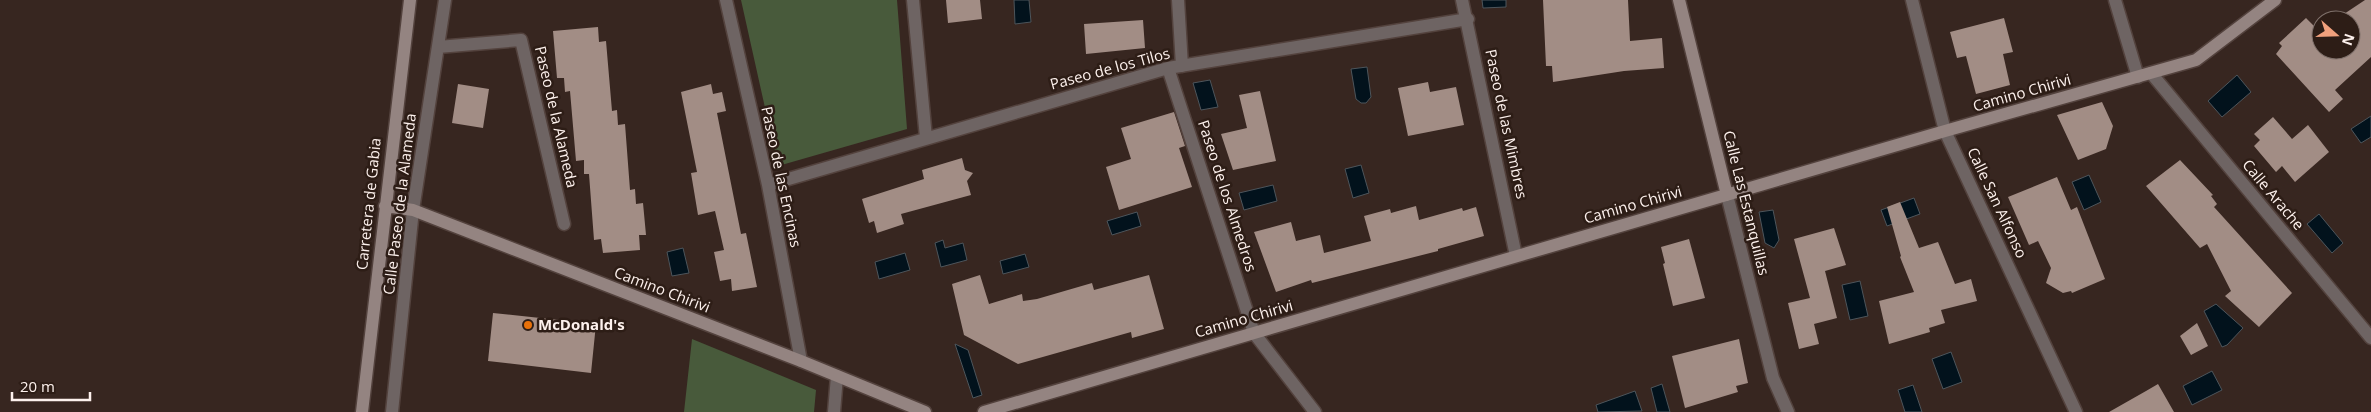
<svg xmlns="http://www.w3.org/2000/svg" width="2371" height="412" font-family="'Open Sans',sans-serif">
	<rect width="100%" height="100%" fill="#372620"/>
	<!-- green -->
	<path fill="#485a3b" d="M741 0H897L907 129 778 166Z
		M692 339 816 390 814 412H684Z"/>
	<!-- water -->
	<path fill="#02121c" stroke="#4d555b" d="M1014 0H1029L1031 22 1015 24Z
		M1482 0H1506V7L1483 8Z
		M1367 67 1371 97 1366 103H1361L1356 99 1351 69Z
		M2237 75 2251 92 2222 117 2208 101Z
		M1210 80 1218 107 1201 110 1193 83Z
		M2371 116V137L2361 143 2351 129Z
		M1361 165 1369 193 1353 198 1345 169Z
		M2089 175 2101 202 2084 210 2072 182Z
		M1273 185 1277 201 1244 210 1239 193Z
		M1914 198 1920 214 1887 226 1881 210Z
		M1773 210 1779 240 1774 248 1765 243 1759 212Z
		M1137 212 1141 226 1112 235 1107 221Z
		M2319 214 2343 243 2332 253 2307 224Z
		M943 240 945 248 963 243 967 260 941 267 935 243Z
		M683 248 689 273 672 276 667 252Z
		M905 253 910 270 879 279 875 262Z
		M1025 254 1029 267 1003 274 1000 261Z
		M1860 281 1868 316 1850 320 1842 285Z
		M2216 304 2243 328 2227 345 2222 347 2204 311Z
		M955 344 968 350 982 395 973 398Z
		M1951 352 1962 382 1943 389 1932 359Z
		M2212 371 2222 390 2192 405 2183 386Z
		M1662 384 1670 412H1657L1651 388Z
		M1913 385 1922 412H1905L1898 390Z
		M1635 391 1642 411 1598 412 1596 405Z"/>
	<!-- building -->
	<path fill="#a28d85" d="M946 0H980L982 19 948 23Z
		M1543 0H1628L1630 41 1662 38 1664 68 1624 71 1553 82 1552 66H1546Z
		M2365 0H2371V57L2335 90 2343 99 2329 112 2276 54 2282 46 2279 43 2306 18 2319 31 2321 30V50H2351V20H2335Z
		M2004 18 2013 52 2003 54 2010 85 1976 94 1966 56 1957 58 1950 32Z
		M1143 20 1145 48 1086 54 1084 24Z
		M598 27 599 42 606 41 612 111 617 110 618 125 625 124 630 190 635 189 636 204 643 203 646 235H639L640 250 603 253 601 239 594 240 589 174H584V160L576 161 570 91 565 92 564 78H557L553 31Z
		M1428 82 1430 92 1456 87 1464 125 1408 136 1398 88Z
		M458 84 489 89 483 128 452 123Z
		M711 84 713 94 722 92 726 111 717 113 741 234 746 233 757 287 732 291 731 279 720 281 714 252 724 250 715 211 698 215 691 173 697 172 681 92Z
		M1260 91 1276 161 1233 170 1221 134 1247 128 1239 95Z
		M2102 102 2113 126 2106 149 2078 160 2057 115Z
		M1174 112 1185 146 1179 148 1192 187 1119 210 1106 167 1131 159 1121 128Z
		M2273 117 2292 139 2308 125 2329 152 2295 182 2282 166 2276 172 2254 146 2260 140 2254 134Z
		M962 158 965 170 973 173 967 181 971 195 901 214 904 224 877 233 874 221 869 223 862 199 924 179 922 170Z
		M2180 160 2213 195 2211 196 2217 204 2214 207 2292 293 2259 327 2225 296 2231 291 2207 244 2200 248 2146 186Z
		M2057 177 2071 210 2077 207 2105 279 2072 293 2071 291 2063 293 2046 283 2051 268 2038 241 2029 245 2008 197Z
		M1900 202 1919 248 1938 242 1955 284 1971 279 1977 301 1941 310 1945 323 1929 328 1930 332 1889 344 1879 301 1914 292 1900 257 1901 256 1887 207Z
		M1416 206 1419 220 1462 208 1463 211 1476 207 1484 236 1438 249V251L1312 283 1311 280 1276 292 1254 232 1291 222 1296 241 1320 235 1324 253 1371 241 1364 216 1390 209 1391 213Z
		M1834 228 1846 265 1825 271 1837 318 1814 324 1819 344 1799 349 1788 303 1810 298 1794 239Z
		M1689 239 1705 298 1673 306 1663 264 1665 263 1661 247Z
		M980 275 989 304 1022 294 1023 301 1037 299 1092 283 1094 290 1149 275 1164 329 1132 338 1131 332 1018 364 964 335 952 284Z
		M493 313 596 324 591 373 488 361Z
		M2197 323 2208 346 2191 355 2180 336Z
		M1739 339 1748 383 1736 386 1738 392 1685 408 1672 356Z
		M2158 384 2174 412H2109L2146 391Z"/>
	<g fill="none" stroke-linecap="round" stroke-linejoin="round">
		<defs>
			<path id="street" d="M726 0 768 185 801 361
				M913 0 926 138
				M1178 0 1182 66
				M1462 0 1516 256
				M1912 0 1945 131 2076 412
				M2115 0 2138 77
				M438 47 521 40 564 224
				M1168 68 1254 333 1315 412
				M2151 73 2371 338
				M768 185 1168 68 1468 19
				M1727 195 1773 378 1788 412
				M392 412 413 210 445 0
				M834 412 837 376"/>
			<path id="secondary" d="M1679 0 1727 195
				M385 206 413 210 801 361 925 412
				M362 412 410 0
				M984 412 1945 131 2196 60 2275 0"/>
		</defs>
		<!-- street casing -->
		<use href="#street" stroke="#53423d" stroke-width="15"/>
		<!-- secondary casing -->
		<use href="#secondary" stroke="#53423d" stroke-width="15"/>
		<!-- street -->
		<use href="#street" stroke="#6e6463" stroke-width="12"/>
		<!-- secondary -->
		<use href="#secondary" stroke="#948481" stroke-width="12"/>
	</g>
	<!-- markers -->
	<circle fill="#e8710a" stroke="#2d1d16" stroke-width="2" cx="528" cy="325" r="5"/>
	<g text-anchor="middle" stroke-width="5" stroke-linejoin="round" paint-order="stroke">
		<!-- street labels -->
		<g font-size="15" fill="#fdf1ed" stroke="#2d1d16">
			<text transform="translate(1110 69) rotate(-15)" y="5">Paseo de los Tilos</text>
			<text transform="translate(2022 93) rotate(-16)" y="5">Camino Chirivi</text>
			<text transform="translate(556 117) rotate(77)" y="5">Paseo de la Alameda</text>
			<text transform="translate(1506 124) rotate(78)" y="5">Paseo de las Mimbres</text>
			<text transform="translate(781 177) rotate(78)" y="5">Paseo de las Encinas</text>
			<text transform="translate(2273 195) rotate(50)" y="5">Calle Arache</text>
			<text transform="translate(1227 196) rotate(72)" y="5">Paseo de los Almedros</text>
			<text transform="translate(1746 203) rotate(76)" y="5">Calle Las Estanquillas</text>
			<text transform="translate(1997 203) rotate(65)" y="5">Calle San Alfonso</text>
			<text transform="translate(369 204) rotate(-84)" y="5">Carretera de Gabia</text>
			<text transform="translate(400 204) rotate(-83)" y="5">Calle Paseo de la Alameda</text>
			<text transform="translate(1633 205) rotate(-16)" y="5">Camino Chirivi</text>
			<text transform="translate(662 290) rotate(21)" y="5">Camino Chirivi</text>
			<text transform="translate(1244 319) rotate(-16)" y="5">Camino Chirivi</text>
		</g>
		<!-- poi labels -->
		<g font-size="15" font-weight="bold" fill="#fdf1ed" stroke="#2d1d16" text-anchor="start">
			<text x="538" y="330">McDonald's</text>
		</g>
	</g>
	<!-- north arrow -->
	<g transform="translate(2336 35) rotate(110)"><circle r="24" fill="#2d1d16" stroke="#80726c"/>
	<path d="M0-4L9 19L0 12L-9 19Z" fill="#f1a17d"/>
	<text y="-8" font-size="14" font-weight="bold" text-anchor="middle" fill="#fdf1ed">N</text>
	</g>
	<!-- scale -->
	<path d="M12 392v8h78v-8" fill="none" stroke="#fdf1ed" stroke-width="2.5"/>
	<text x="20" y="392" font-size="15" fill="#fdf1ed" stroke="#2d1d16" stroke-width="4" paint-order="stroke">20 m</text>
</svg>
